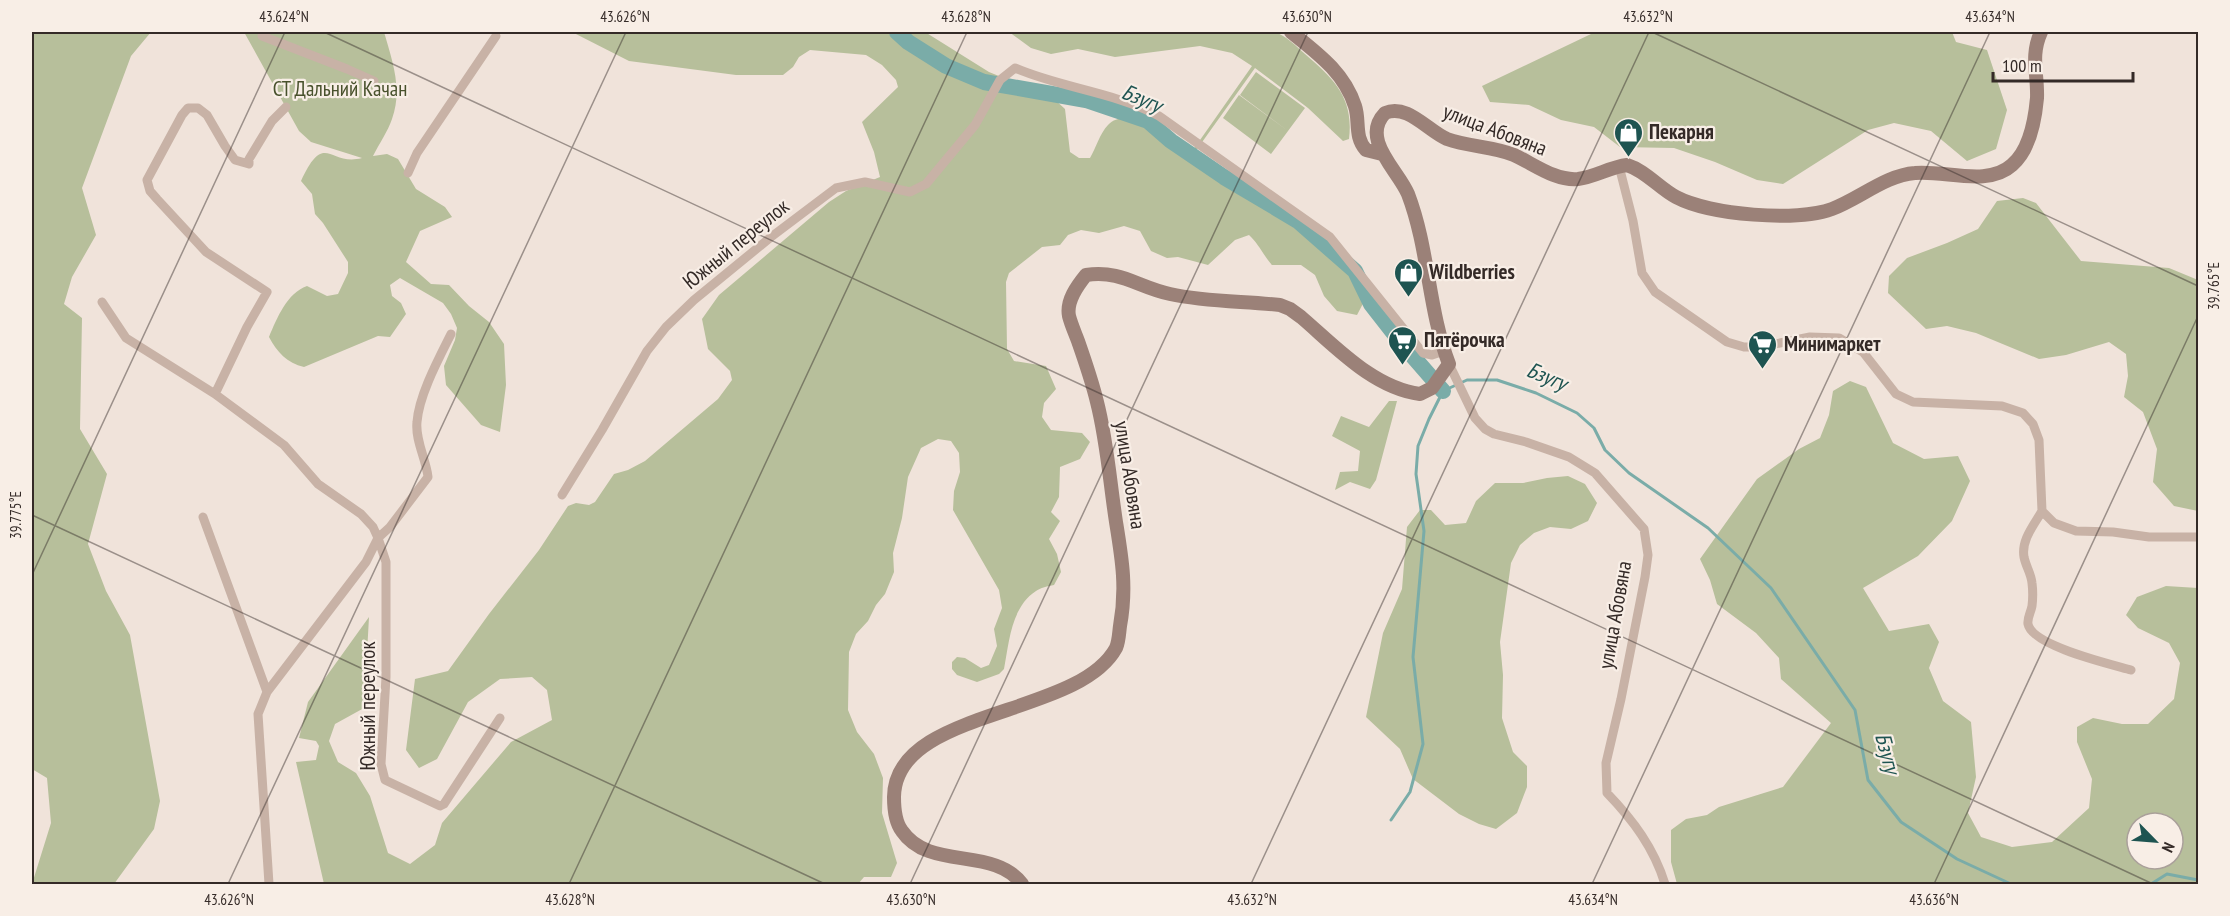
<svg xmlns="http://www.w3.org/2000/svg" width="2230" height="916" font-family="'PT Sans Narrow',sans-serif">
	<rect width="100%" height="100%" fill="#f0e3da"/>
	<!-- green -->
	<path fill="#b7bf9b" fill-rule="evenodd" d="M32 32H151L131 56 82 188 96 235 72 277 64 304 82 318 80 429 107 474 88 544 106 591 130 635 160 801 154 829 114 884H32L51 823 47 778 32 769Z
		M244 32H384C392 60 403 89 392 119 388 131 379 144 373 156L387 154 398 159 416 189 445 207 452 217 420 231 406 262 431 284 449 285 469 306 489 322 504 344 506 385 500 432 481 425 446 385 444 366 455 340 457 328 451 314 443 303 400 278 390 285 392 296 401 303 406 314 390 337 378 336 304 367C287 363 277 352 269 337 277 318 287 293 307 286L327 296 338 294 348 273V262L323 223 315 214 312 194 301 181C325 129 329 167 362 158L311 142 299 131Z
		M572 32H925L989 72 1053 98 1065 109 1070 152 1079 158H1090C1096 148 1100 133 1108 125 1129 103 1173 139 1193 150L1252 66 1232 53 1200 46 1115 57 1078 49 1051 54 1031 48 1009 32H1221L1234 34 1238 32C1249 32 1265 29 1275 32 1286 36 1296 46 1305 54 1334 79 1354 98 1349 139L1343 141 1308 108 1255 68 1195 152 1251 190 1282 207 1322 235 1351 266 1368 294 1357 315 1337 311 1324 296 1315 275 1301 265H1272C1263 255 1259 244 1249 235L1235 240 1208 265 1178 257 1167 258 1151 251 1140 231 1124 226 1099 233 1081 230 1068 235 1060 245 1042 247 1009 273 1006 282 1007 349 1014 361 1046 366 1056 389 1044 403 1042 417 1051 430 1082 433 1090 442 1080 459 1060 467 1059 497 1051 512 1060 521 1049 539 1057 554 1061 572 1054 585C1048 586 1040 588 1036 591 1011 607 1009 643 1004 669L999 674 977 682 957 675 952 669V662L957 657 965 658 981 668 989 665 997 646 994 629 1002 608 999 590 953 510 954 491 960 472 959 453 951 441 938 439 921 448 908 477 902 518 893 553 894 572 885 594 876 605 868 621 856 634 849 652 848 710 857 732 874 754 883 778 882 813 897 863 891 877H864L858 884H324L296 762 316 760 319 746 316 741 299 738 308 702 369 617 364 708 335 724 329 741 338 762 356 773 370 796 388 853 410 864 435 845 442 823 511 742 552 720 547 690 532 677 500 679 468 702 437 759 419 768 406 750 415 679 448 671 489 614 539 550 568 506 576 503 589 505 595 502 614 474 628 470 645 461 718 399 732 380 730 371 708 349 702 319 719 295 829 202 846 191 880 177 874 152 862 122 898 87 896 80 882 65 866 55 810 50 799 57 793 67 783 75H736L629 61Z
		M1593 32H1952L1956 42 1987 50 2007 110 1996 149 1967 161 1931 131 1894 123 1868 130 1783 184 1757 180 1715 162 1674 148 1620 147 1594 127 1561 120 1529 105 1490 102 1482 86 1591 34Z
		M1256 72 1305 108 1288 131 1240 95Z
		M1239 95 1288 131 1271 154 1223 118Z
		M2023 198 2036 203 2081 261 2169 268 2198 280V511L2174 506 2153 482 2157 449 2143 412 2124 397 2128 376 2126 354 2109 342 2066 355 2039 359 1976 333 1947 326 1926 329 1888 293 1889 276 1907 258 1947 243 1978 229 1997 201Z
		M1850 381 1866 387 1893 443 1924 459 1958 456 1970 481 1952 521 1918 556 1863 588 1889 631 1929 624 1939 642 1929 668 1943 701 1971 722 1976 777 1968 813 1981 837 2012 847 2052 842 2089 808 2092 779 2077 742V727L2093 718 2122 724H2148L2174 699 2180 663 2169 643 2138 628 2126 615 2137 597 2166 586 2198 588V884H1677L1671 862V830L1686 819 1707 815 1719 807 1783 787 1831 723 1781 679 1779 658 1756 633 1717 604 1710 580 1700 559 1757 479 1799 449 1820 438 1829 415 1833 391ZM2137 823H2173V859H2137Z
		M1389 401H1397L1376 480 1370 489 1350 482 1335 490 1340 472 1358 471 1360 451 1332 436 1341 416 1369 427Z
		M1568 476 1585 484 1597 503 1588 521 1571 529 1550 527 1534 533 1520 545 1511 563 1500 642 1503 675 1502 718 1513 752 1527 766V787L1517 813 1496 829 1479 824 1459 814 1413 779 1400 749 1366 717 1383 633 1402 589 1407 527 1420 510H1431L1445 525 1466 523 1476 501 1495 483H1523L1547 478Z"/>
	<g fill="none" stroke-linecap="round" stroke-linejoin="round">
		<!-- stream -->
		<path stroke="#7aaca8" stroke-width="3" d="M1391 820 1410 792 1423 744 1413 657 1424 531 1416 474 1418 446 1429 419 1443 391 1467 380H1497L1536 393 1577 413 1594 428 1605 450 1629 473 1708 528 1771 588 1855 710 1868 780 1901 822 1957 859 2011 884
			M2151 884 2167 874 2198 880"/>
		<!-- river -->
		<path stroke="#7aaca8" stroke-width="16" d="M897 32 908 42 946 66 984 82 1086 100 1148 121 1171 141 1224 177 1298 221 1355 271 1371 304 1403 345 1443 391"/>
		<!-- street -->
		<path stroke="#c8b2a6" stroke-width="9" d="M262 36 347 69 374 81
			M1619 166 1633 221 1642 273 1655 292 1727 342 1744 347H1760L1810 337 1839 338 1863 352 1896 394 1913 402 2002 406 2023 413 2033 424 2039 440 2042 511 2054 523 2076 531 2113 532 2149 537H2198
			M408 173 417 153 496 36
			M102 302 126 338 215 394 284 445 318 484 361 514 373 527 378 538 366 562 267 692 258 714 269 884
			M451 334C439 358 419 395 417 422 415 440 426 459 428 477L390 527 378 538 386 562V677L381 764 385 780 440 806 444 804 500 718
			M1449 364 1475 418 1485 429 1494 434 1526 442 1569 457 1595 473 1644 529 1648 555 1645 577 1621 699 1606 763 1607 793C1633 820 1654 848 1665 884
			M215 394 247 327 267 292 206 252 157 199 150 191 147 180 182 115 188 108H198L207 115 225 146 235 160 249 164V159L272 121 286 107
			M562 495 602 430 647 351 666 327 694 300 771 237 836 188 865 182 910 192 926 184 975 125 1000 80 1015 68C1061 88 1114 92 1159 116L1330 237 1423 353 1432 355 1444 351
			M2042 511C2034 525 2021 540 2024 557 2026 567 2031 573 2032 583 2033 591 2033 598 2032 606 2031 612 2027 618 2028 624 2032 646 2110 664 2131 670
			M203 517 267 692"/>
		<!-- secondary -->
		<path stroke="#9b8178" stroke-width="14" d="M1291 32C1317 53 1344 72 1355 106 1360 121 1354 137 1366 150L1382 154
			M1022 884C994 846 929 871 902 831 895 822 894 808 894 797 895 708 1078 718 1116 648 1119 641 1119 633 1120 626 1127 588 1122 559 1116 522 1110 483 1107 441 1097 402 1092 381 1085 361 1078 341 1075 333 1071 324 1069 316 1066 301 1077 286 1086 275 1122 270 1137 287 1170 294 1206 302 1243 301 1280 305L1290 309 1301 317C1335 346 1373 388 1420 394L1432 388 1449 364C1428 309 1429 249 1408 194 1398 170 1360 139 1385 113 1407 103 1428 131 1447 139 1469 147 1492 146 1514 155 1534 164 1555 181 1578 179 1595 177 1610 167 1627 165 1646 171 1659 188 1676 197 1710 215 1797 222 1832 209 1859 199 1886 175 1915 173 1945 170 1988 187 2012 165 2030 150 2035 120 2037 98 2038 74 2030 56 2041 32"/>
	</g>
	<!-- ticks -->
	<path fill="none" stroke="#342a27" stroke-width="1.5" stroke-opacity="0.45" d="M324 32 2153 884M1652 32 2198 286M32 515 825 884M32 575 285 32M228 884 626 32M569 884 967 32M910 884 1308 32M1251 884 1649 32M1592 884 1990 32M1934 884 2198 316"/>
	<!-- icons -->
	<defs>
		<symbol id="shop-pin" viewBox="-11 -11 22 30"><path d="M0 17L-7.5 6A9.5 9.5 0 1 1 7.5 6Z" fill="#1e5451" stroke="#f8eee6"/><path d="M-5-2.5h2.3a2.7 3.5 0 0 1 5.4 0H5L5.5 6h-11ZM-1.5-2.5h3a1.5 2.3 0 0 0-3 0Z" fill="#fff"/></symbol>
		<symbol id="supermarket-pin" viewBox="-11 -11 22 30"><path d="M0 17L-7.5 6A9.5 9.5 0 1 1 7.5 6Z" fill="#1e5451" stroke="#f8eee6"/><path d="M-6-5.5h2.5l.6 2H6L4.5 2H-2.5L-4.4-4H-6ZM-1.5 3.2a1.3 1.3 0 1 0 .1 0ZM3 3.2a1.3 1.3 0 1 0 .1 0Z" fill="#fff"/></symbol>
	</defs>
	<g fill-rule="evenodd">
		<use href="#shop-pin" x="1612" y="116" width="33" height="45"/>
		<use href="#shop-pin" x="1392" y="256" width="33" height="45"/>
		<use href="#supermarket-pin" x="1386" y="324" width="33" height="45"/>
		<use href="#supermarket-pin" x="1746" y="328" width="33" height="45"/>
	</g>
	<g text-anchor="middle" stroke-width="4.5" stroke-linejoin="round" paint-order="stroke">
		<!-- park labels -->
		<g font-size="21" fill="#48512c" stroke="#f8eee6">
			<text x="340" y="96">СТ Дальний Качан</text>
		</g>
		<!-- street labels -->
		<g font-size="21" fill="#342a27" stroke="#f8eee6">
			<text transform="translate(1495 130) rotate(21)" y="7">улица Абовяна</text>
			<text transform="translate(736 244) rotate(-39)" y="7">Южный переулок</text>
			<text transform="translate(1130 475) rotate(81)" y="7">улица Абовяна</text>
			<text transform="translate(1615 615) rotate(-80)" y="7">улица Абовяна</text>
			<text transform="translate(368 706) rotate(-90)" y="7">Южный переулок</text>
		</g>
		<!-- poi labels -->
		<g font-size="21" font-weight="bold" fill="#342a27" stroke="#f8eee6" text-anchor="start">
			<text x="1649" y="139">Пекарня</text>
			<text x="1429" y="279">Wildberries</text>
			<text x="1424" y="347">Пятёрочка</text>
			<text x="1784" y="351">Минимаркет</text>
		</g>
		<!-- water labels -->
		<g font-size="22" font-style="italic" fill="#1e5451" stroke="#f8eee6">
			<text transform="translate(1142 98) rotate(23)" y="8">Бзугу</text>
			<text transform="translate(1547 376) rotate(23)" y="8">Бзугу</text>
			<text transform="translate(1888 753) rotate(75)" y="8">Бзугу</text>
		</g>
	</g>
	<!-- border -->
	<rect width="2230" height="916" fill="none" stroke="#f8eee6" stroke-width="66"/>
	<!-- north arrow -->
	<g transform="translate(2155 841) rotate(115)"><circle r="28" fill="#f8eee6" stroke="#aaa09a" stroke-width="1.5"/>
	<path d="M0-4.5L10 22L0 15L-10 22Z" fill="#1e5451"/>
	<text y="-9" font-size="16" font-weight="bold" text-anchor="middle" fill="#342a27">N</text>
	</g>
	<!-- scale -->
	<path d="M1993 72v9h140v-9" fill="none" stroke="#342a27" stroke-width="3"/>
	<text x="2002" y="72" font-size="18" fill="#342a27" stroke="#f8eee6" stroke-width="4.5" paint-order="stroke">100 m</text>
	<rect x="33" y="33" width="2164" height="850" fill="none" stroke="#342a27" stroke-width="2"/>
	<g font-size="15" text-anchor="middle" fill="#342a27">
		<text x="284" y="22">43.624°N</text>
		<text x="625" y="22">43.626°N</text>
		<text x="966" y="22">43.628°N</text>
		<text x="1307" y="22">43.630°N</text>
		<text x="1648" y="22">43.632°N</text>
		<text x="1990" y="22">43.634°N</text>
		<text transform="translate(2214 286) rotate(-90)" y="5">39.765°E</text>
		<text transform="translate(16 515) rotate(-90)" y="5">39.775°E</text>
		<text x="229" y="905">43.626°N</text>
		<text x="570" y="905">43.628°N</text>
		<text x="911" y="905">43.630°N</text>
		<text x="1252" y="905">43.632°N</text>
		<text x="1593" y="905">43.634°N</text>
		<text x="1934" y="905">43.636°N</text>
	</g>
</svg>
